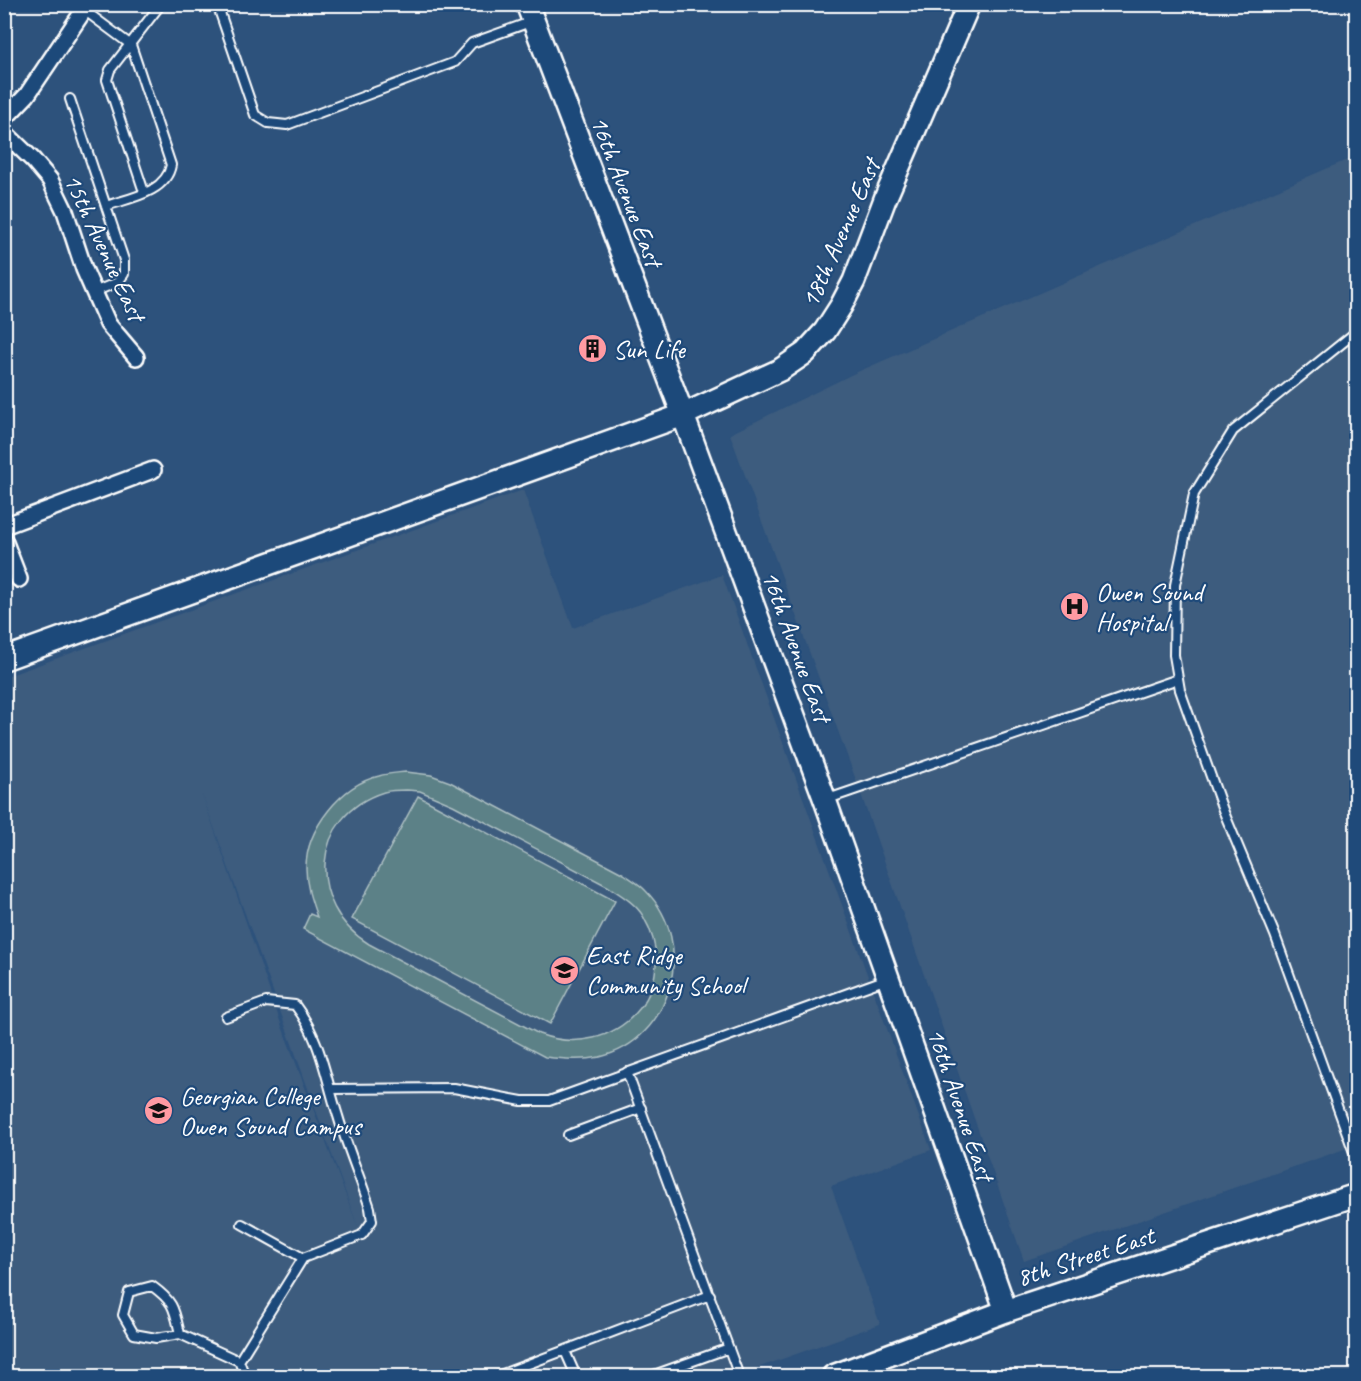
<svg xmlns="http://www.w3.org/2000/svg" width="1361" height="1381" font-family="Caveat,sans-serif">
	<rect width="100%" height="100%" fill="#2d527c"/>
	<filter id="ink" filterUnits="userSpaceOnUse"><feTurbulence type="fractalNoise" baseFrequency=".0167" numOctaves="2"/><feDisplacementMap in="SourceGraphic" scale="12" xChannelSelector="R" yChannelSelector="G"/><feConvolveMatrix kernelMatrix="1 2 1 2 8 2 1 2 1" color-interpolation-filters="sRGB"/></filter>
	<g filter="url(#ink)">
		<!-- built -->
		<path fill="#3d5c7e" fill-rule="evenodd" d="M1356 156V1145L1024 1261 856 780 730 434 855 373Z
			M523 490 573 628 722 575 931 1150 831 1186 880 1324 735 1376H14L5 1353V677ZM202 794 359 1230 281 1024Z"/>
		<!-- green -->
		<path fill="#5c8187" stroke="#aec0c3" stroke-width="1.5" fill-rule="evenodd" d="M406 772 431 775 450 782 624 874C631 879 640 884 646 891 698 944 672 1040 600 1057 581 1061 563 1059 545 1057L303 929 310 914 317 917C311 900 306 886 306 868 306 829 341 785 379 776 388 773 397 773 406 772ZM407 790 420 791 453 805 609 887C621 895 635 903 643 916 686 989 615 1063 539 1034L369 944C306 906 310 815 384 792 391 790 399 790 407 790Z
			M418 796 615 901 550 1024 352 919Z"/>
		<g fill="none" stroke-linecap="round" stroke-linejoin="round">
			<defs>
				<path id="lane" d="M217 4 255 115 268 123 287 125 455 62 472 43 533 21
					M84 10 131 45 171 165C166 193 129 198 106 206
					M70 99 124 260V274L118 282 94 292
					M144 192 107 80 110 70 161 4
					M1356 332 1233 431 1194 494 1175 585 1174 655 1180 690 1223 810 1275 935 1356 1158
					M828 799 1178 679
					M226 1017 266 1002 295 1005C321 1039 325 1076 338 1116 347 1147 360 1177 370 1208L372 1221 362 1235 303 1258 239 1361
					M627 1072 739 1376
					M331 1089 454 1088 522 1101H549L887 979
					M568 1135 641 1108
					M242 1224 303 1258
					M180 1334C174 1308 174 1302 152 1286L129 1292 123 1315 134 1334 156 1338 180 1334 239 1361 245 1376
					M565 1351 576 1376
					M497 1376 710 1295
					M651 1376 729 1348"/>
				<path id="street" d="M4 119 27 95 88 4
					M4 132 33 160 50 180 65 211 84 269 108 324 136 357
					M4 526 153 470
					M4 540 19 579"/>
				<path id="secondary" d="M527 4 683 415 825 800 1006 1311
					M4 659 683 415 780 370 805 353 825 331 841 306 854 281 885 199 969 4
					M833 1376 1006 1311 1356 1195"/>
			</defs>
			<!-- lane casing -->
			<use href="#lane" stroke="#fff" stroke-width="12"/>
			<!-- street casing -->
			<use href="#street" stroke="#fff" stroke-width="20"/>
			<!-- secondary casing -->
			<use href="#secondary" stroke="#fff" stroke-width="26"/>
			<!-- lane -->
			<use href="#lane" stroke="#1f4a7a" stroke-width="8"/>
			<!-- street -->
			<use href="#street" stroke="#1f4a7a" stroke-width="15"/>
			<!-- secondary -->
			<use href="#secondary" stroke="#1f4a7a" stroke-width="21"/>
		</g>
	</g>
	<!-- icons -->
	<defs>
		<symbol id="building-disc" viewBox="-11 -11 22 22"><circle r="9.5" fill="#ff9aa2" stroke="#1f4a7a"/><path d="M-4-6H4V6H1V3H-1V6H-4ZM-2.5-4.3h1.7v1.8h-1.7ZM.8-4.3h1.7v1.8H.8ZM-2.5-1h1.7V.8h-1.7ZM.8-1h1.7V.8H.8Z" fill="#111"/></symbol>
		<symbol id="hospital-disc" viewBox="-11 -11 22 22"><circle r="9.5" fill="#ff9aa2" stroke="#1f4a7a"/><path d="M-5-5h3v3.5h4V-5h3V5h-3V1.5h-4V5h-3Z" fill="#111"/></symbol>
		<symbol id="school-disc" viewBox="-11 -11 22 22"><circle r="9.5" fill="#ff9aa2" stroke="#1f4a7a"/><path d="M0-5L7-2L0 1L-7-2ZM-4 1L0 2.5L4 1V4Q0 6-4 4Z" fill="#111"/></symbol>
		<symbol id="university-disc" viewBox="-11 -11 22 22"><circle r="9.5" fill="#ff9aa2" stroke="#1f4a7a"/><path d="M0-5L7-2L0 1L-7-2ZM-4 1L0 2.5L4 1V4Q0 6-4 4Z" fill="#111"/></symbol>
	</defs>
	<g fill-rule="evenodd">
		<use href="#building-disc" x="576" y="332" width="33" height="33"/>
		<use href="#hospital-disc" x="1058" y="590" width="33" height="33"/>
		<use href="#school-disc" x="548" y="954" width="33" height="33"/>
		<use href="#university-disc" x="142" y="1094" width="33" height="33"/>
	</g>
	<g text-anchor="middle" stroke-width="4.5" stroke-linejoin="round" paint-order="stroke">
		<!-- street labels -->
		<g font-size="26" fill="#fff" stroke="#1f4a7a">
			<text transform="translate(627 191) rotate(69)" y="9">16th Avenue East</text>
			<text transform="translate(840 233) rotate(-66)" y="9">18th Avenue East</text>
			<text transform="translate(105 247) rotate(65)" y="9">15th Avenue East</text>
			<text transform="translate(797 646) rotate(70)" y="9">16th Avenue East</text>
			<text transform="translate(961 1104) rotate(71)" y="9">16th Avenue East</text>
			<text transform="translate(1085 1256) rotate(-18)" y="9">8th Street East</text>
		</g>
		<!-- poi labels -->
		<g font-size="26" fill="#fff" stroke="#1f4a7a" text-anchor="start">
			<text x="613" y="358">Sun Life</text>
			<text x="1096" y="601">Owen Sound<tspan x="1096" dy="30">Hospital</tspan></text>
			<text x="586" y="964">East Ridge<tspan x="586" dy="30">Community School</tspan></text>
			<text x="180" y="1105">Georgian College<tspan x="180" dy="30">Owen Sound Campus</tspan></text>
		</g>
	</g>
	<!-- margin -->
	<rect width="1361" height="1381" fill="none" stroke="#1f4a7a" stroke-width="24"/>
	<rect x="12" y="12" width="1337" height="1357" fill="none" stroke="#fff" stroke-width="2" filter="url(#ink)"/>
</svg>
